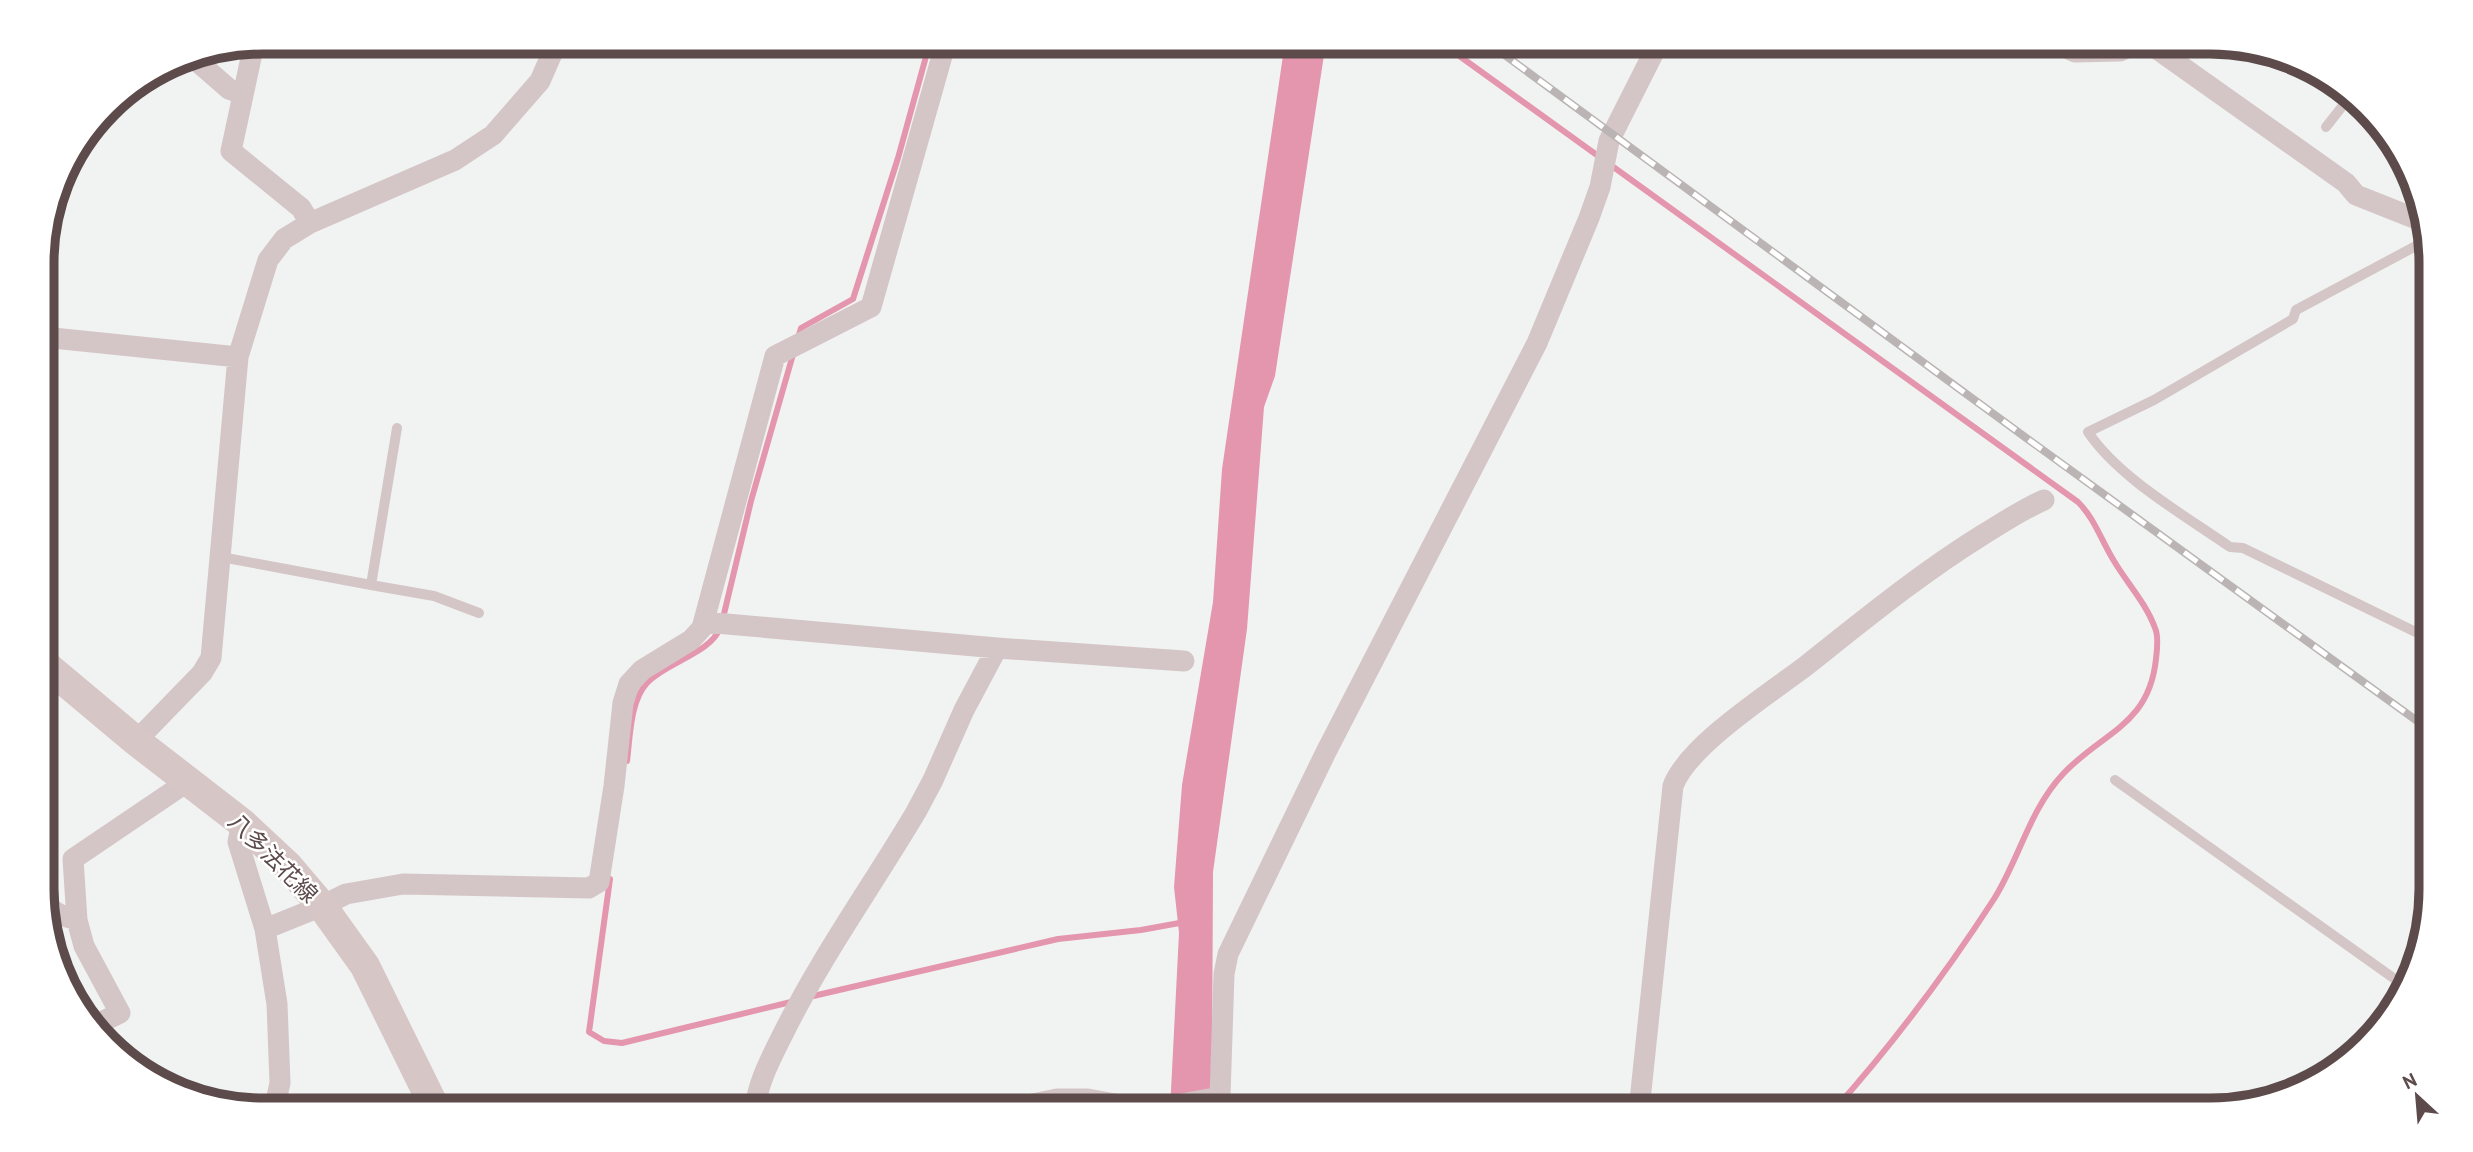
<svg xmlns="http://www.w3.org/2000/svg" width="2473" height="1152" font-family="'PT Sans','Noto Sans JP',sans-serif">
	<rect width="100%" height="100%" fill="#f1f3f2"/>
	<!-- water -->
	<path fill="#e496af" d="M1285 42H1326L1275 376 1264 407 1247 629 1213 872 1212 1074 1209 1110H1170L1179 933 1174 887 1182 785 1213 602 1222 469Z"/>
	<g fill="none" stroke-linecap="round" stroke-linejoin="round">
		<!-- stream -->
		<path stroke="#e496af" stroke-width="6" d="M1440 42 2078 502C2095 519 2101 540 2114 561 2127 583 2146 603 2155 628 2159 636 2157 650 2156 659 2149 726 2102 732 2063 774 2030 809 2019 859 1994 899 1946 973 1893 1044 1834 1110
			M798 338 801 328 853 299 898 158 930 42
			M723 618 751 501 794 351
			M627 761C630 738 630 701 647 683 665 663 711 653 720 628
			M610 879 589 1032 604 1041 622 1043 795 1001
			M809 997 1058 939 1141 930 1185 922"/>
		<!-- lane -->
		<path stroke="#d4c6c7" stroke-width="10" d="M2326 127 2348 99
			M2429 239 2296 310 2293 319 2154 400 2088 432C2119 478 2184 515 2230 547L2243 548 2430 639
			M221 557 371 585 397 428
			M371 585 434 596 479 613
			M2115 780 2406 987"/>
		<!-- street -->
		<path stroke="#d4c6c7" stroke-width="21" d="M2054 42 2075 52 2120 51 2138 42
			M2147 42 2346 183 2356 195 2424 222
			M254 44 231 151 301 208 310 223
			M191 56 229 89 243 94
			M43 337 238 357
			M704 622 997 648 1184 661
			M136 741 202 673 211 658 238 357 268 260 284 239 310 223 455 160 493 135 540 81 557 42
			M242 823 238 842 265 929 277 1004 280 1083 274 1110
			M44 905 63 916 77 920
			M265 929 322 906 346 894 403 884 589 888 599 882 614 786 623 703 629 684 642 670 691 640 702 628 775 356 871 307 946 42
			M91 1027 120 1013 84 946 77 920 73 859 178 788 186 780
			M755 1110C757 1084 771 1058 783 1034 821 957 872 886 916 812L933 780 964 710 997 648
			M1004 1110 1057 1099H1088L1120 1105 1159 1108 1220 1097 1224 974 1228 954 1326 752 1537 343 1589 218 1600 187 1609 141 1659 42
			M1639 1110 1673 786C1688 745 1772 692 1807 665 1865 619 1921 573 1984 534 2004 522 2023 509 2044 500"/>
		<!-- secondary -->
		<path stroke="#d7c6c6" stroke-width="30" d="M43 663 136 741 242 823 288 866 322 906 365 966 436 1110"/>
		<defs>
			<path id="rail" d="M1487 42 2029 440 2431 731"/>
		</defs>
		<!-- rail casing -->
		<use href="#rail" stroke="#bab4b4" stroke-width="8"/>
		<!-- rail -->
		<use href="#rail" stroke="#fff" stroke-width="5" stroke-dasharray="16" stroke-linecap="butt"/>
	</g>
	<g text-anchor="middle" stroke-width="5" stroke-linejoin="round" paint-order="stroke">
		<!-- street labels -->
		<g font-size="23" fill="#5d4b4c" stroke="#fff">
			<text transform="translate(273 858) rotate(45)" y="8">八多法花線</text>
		</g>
	</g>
	<!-- crop -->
	<path d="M0 0H2473V1152H0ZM263 54H2210A209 209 0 0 1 2419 263V889A209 209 0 0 1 2210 1098H263A209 209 0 0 1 54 889V263A209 209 0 0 1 263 54Z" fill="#fff" fill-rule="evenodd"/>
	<path fill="none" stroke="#5d4b4c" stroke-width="9" d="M263 54H2210A209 209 0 0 1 2419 263V889A209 209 0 0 1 2210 1098H263A209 209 0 0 1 54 889V263A209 209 0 0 1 263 54Z"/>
	<!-- north arrow -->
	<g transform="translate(2417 1096) rotate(334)" stroke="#ffffff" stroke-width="5" paint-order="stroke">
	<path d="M0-5L12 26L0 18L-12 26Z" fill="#5d4b4c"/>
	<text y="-10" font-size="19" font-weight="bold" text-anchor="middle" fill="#5d4b4c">N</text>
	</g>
</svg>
